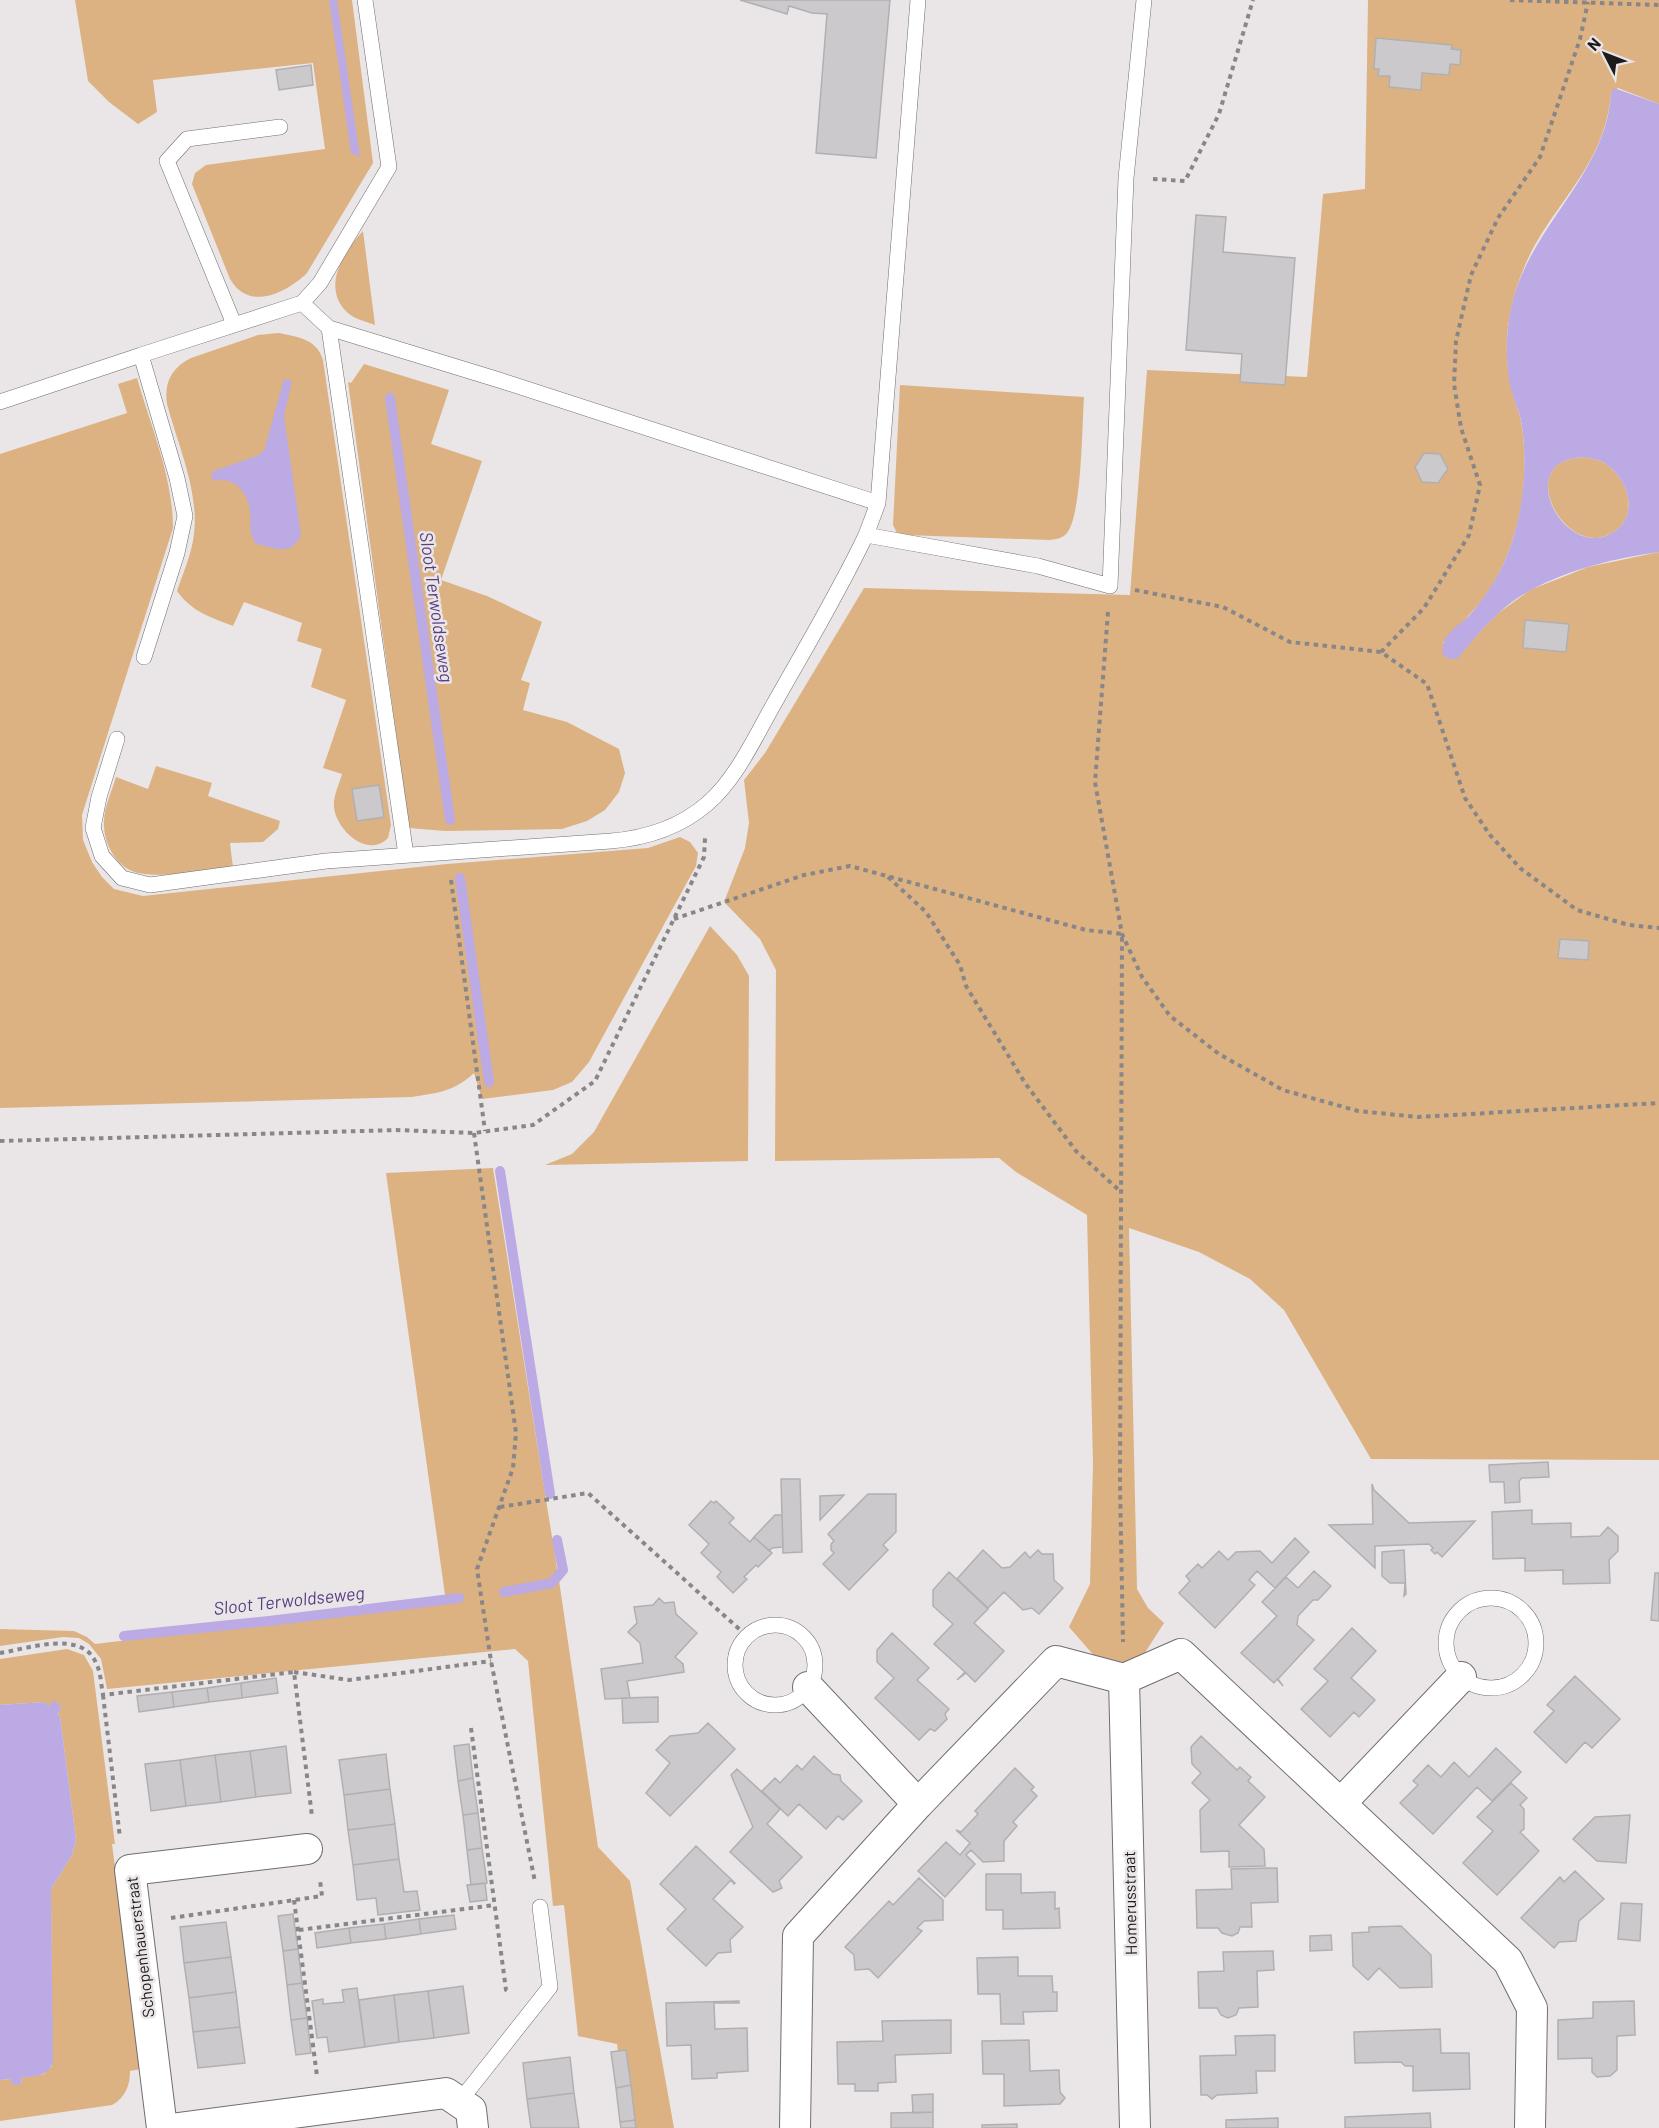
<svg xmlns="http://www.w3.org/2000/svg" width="1659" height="2128" font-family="Barlow,sans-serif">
	<rect width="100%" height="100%" fill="#eae6e7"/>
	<!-- green -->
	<path fill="#dcb282" d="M75 0H352L373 163 307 273C291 289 259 307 239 290 235 287 232 282 230 279L192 184 195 173 206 165 325 149 313 63 153 80 157 112 138 124 109 102 88 81Z
		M1368 0H1659V104L1618 88 1611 93C1605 172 1544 209 1520 278 1508 311 1503 347 1510 381 1512 395 1518 408 1521 421 1531 479 1520 547 1485 596 1473 613 1457 627 1443 643V655L1473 639 1497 614 1530 590 1588 567 1659 552V1460L1371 1459 1284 1310 1250 1279 1199 1252 1129 1228 1137 1589 1148 1608 1164 1623 1139 1662 1103 1666 1069 1627 1090 1584 1093 1463 1087 1215 1016 1172 999 1158 775 1161 776 970 760 939 724 902 745 848 749 823 744 780 765 753 864 588 1130 595 1147 370 1307 377 1323 194 1365 189Z
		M363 231 375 325C367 322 355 319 349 314 320 289 343 252 363 231Z
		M279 333C298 337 317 339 323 360L391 825 388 838C368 859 336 830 334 807 333 796 339 785 342 774L323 768 346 700 311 687 322 649 297 641 302 623 244 602 233 626C210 617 192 612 177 591 183 573 192 553 194 534 199 491 178 445 167 404 164 383 171 368 191 358L258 335Z
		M364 364 449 390 431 444 482 461 441 580 487 596 542 622 521 680 530 683 523 710 567 722 619 749 625 773 619 792 605 810 587 821 562 829 445 831 409 828 348 382 351 383Z
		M137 378C151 427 173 477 173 528L82 815 83 840 92 862 102 877 114 889 143 896 447 864 648 848 680 837 690 842 698 853 696 866 589 1062 572 1082 553 1090 482 1099 474 1073C455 1091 438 1093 412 1097L0 1108V454L127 413 118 384Z
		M900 385 1084 397C1082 425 1082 514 1067 533 1062 539 1056 539 1049 540L905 535 897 533 893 525Z
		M1585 457C1591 458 1598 460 1603 462 1626 476 1641 512 1615 531 1572 563 1519 476 1567 460 1573 458 1580 457 1585 457Z
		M156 766 212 783 208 796 280 821 278 829 263 842 230 843 233 868C209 870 152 880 132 871 114 863 103 841 104 822 104 807 112 791 116 777L148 789Z
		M710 926 737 955 749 976 748 1161 545 1165 572 1154 594 1132Z
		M493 1168 560 1587 598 1847 630 1881 674 2128H628L617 2044 578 2036 564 1905 553 1906 528 1661 515 1649 107 1689 101 1659 89 1644 79 1638 63 1637 0 1646V1629L74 1631 87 1637 95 1644 446 1602 386 1173Z
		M67 1649 84 1655 93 1671 115 1844H112L141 2069 130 2071C130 2086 125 2098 112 2105L0 2121V2080L11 2079 22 2084 21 2078 44 2074 52 2066 51 1889 72 1855 76 1840 60 1716 57 1714 62 1708 49 1706 44 1702 0 1705V1659Z"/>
	<!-- water -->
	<path fill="#bbaae3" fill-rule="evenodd" d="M329 0H337L360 157 351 153Z
		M1614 88 1659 104V552C1616 558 1570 569 1531 590 1500 606 1479 633 1457 659H1449L1443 655C1442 649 1442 644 1446 638 1451 629 1462 623 1469 616 1488 594 1503 570 1512 542 1524 504 1528 460 1521 420 1518 409 1513 397 1510 385 1505 359 1506 330 1512 304 1530 226 1607 174 1611 93ZM1585 457C1591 458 1598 460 1603 462 1626 476 1641 512 1615 531 1571 563 1519 477 1567 460 1573 458 1580 457 1585 457Z
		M284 379 292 381 284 416 301 535C291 557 276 548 256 544 247 530 252 527 250 513 249 493 234 475 213 481L211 472 257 456 264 451Z
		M54 1700 62 1708 57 1714 60 1716 76 1840 72 1855 51 1889 53 2062C48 2077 35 2076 21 2078L22 2084 12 2085 11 2079 0 2080V1705L44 1702 49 1706Z"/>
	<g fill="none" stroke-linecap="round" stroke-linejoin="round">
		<!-- stream -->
		<path stroke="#bbaae3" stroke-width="10" d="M390 398 450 820
			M460 878 489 1082
			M500 1171 550 1494
			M504 1592 552 1583 563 1570 557 1540
			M124 1636 269 1621 459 1598"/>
	</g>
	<!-- building -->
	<path fill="#cbc9cb" stroke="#b2afb2" stroke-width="1.5" d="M740 0H890L876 158 816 153 827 14 812 13 789 6 787 14Z
		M1376 38 1452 45 1451 49 1461 50 1460 65 1450 64 1449 75 1422 73 1421 90 1389 87 1390 76H1378L1379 69H1374Z
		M311 65 313 85 279 90 276 70Z
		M1196 215 1226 217 1223 252 1295 258 1285 385 1240 382 1242 354 1186 350Z
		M1424 453 1440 454 1448 469 1438 483 1422 482 1415 467Z
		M1525 620 1569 624 1566 652 1523 648Z
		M379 785 384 817 357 821 352 789Z
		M1560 939 1589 941 1588 960 1558 958Z
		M1548 1462 1549 1477 1522 1478 1519 1481 1520 1502 1505 1503 1504 1482H1490L1489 1465Z
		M781 1479H800L802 1552 783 1553Z
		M1372 1484 1374 1490 1409 1523 1475 1521 1442 1557 1437 1552 1435 1554 1431 1550 1433 1548 1429 1544 1375 1546V1568L1329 1525 1373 1524Z
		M868 1494H896V1532L883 1545 888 1550 849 1590 823 1564 834 1553 831 1550V1544L834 1541 828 1534Z
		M844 1495 820 1520V1496Z
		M711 1501 714 1503 716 1501 734 1518 729 1523 750 1542 754 1537 772 1553 758 1567 756 1565 744 1577 747 1579 733 1593 717 1577 721 1572 701 1553 709 1544 689 1525Z
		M1532 1510V1524L1571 1523V1537L1600 1536 1608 1527 1618 1536V1551L1609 1560 1610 1583 1563 1584V1570L1525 1571V1558L1493 1559 1492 1512Z
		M775 1515H782L783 1547 772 1548 769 1551 754 1537Z
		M1295 1538 1309 1552 1275 1588 1257 1571 1249 1580 1255 1585 1215 1628 1179 1593 1190 1581 1186 1576 1198 1564 1202 1568 1219 1551 1228 1560 1236 1552 1260 1551 1272 1563Z
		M983 1550 1002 1568 1010 1567 1025 1552 1030 1558 1038 1550 1042 1554H1053L1054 1580 1063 1588 1039 1614 1032 1608 1023 1610 1004 1592 988 1608 957 1579Z
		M1404 1550 1406 1594 1404 1596 1405 1583H1390L1382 1576V1552Z
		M1314 1571 1331 1586 1318 1600H1313L1298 1616 1297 1625 1314 1640 1278 1679 1283 1686 1277 1679 1274 1683 1241 1653 1277 1616 1262 1602 1286 1577 1298 1588Z
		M949 1572 988 1609 974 1623 1004 1651 975 1682 966 1673 957 1680 965 1672 934 1644 953 1624 933 1606V1590Z
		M1655 1573H1659V1621L1651 1620Z
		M659 1598 664 1603 674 1602 676 1614 697 1633 675 1657 683 1664 684 1672 627 1681 630 1698 605 1699 601 1669 643 1663 640 1643 628 1632 637 1623 634 1607 653 1605Z
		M1352 1628 1376 1651 1351 1678 1375 1700 1359 1717 1354 1712 1330 1737 1301 1709 1328 1681 1314 1669Z
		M892 1633 929 1668 917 1680 949 1709 945 1714 947 1719 935 1731 930 1729 919 1740 875 1698 894 1678 877 1662V1650Z
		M1575 1676 1620 1719 1592 1748 1585 1742 1566 1763 1534 1732 1554 1711 1547 1705Z
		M276 1678 278 1693 242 1698 241 1683Z
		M241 1683 242 1698 209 1702 207 1688Z
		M207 1688 209 1702 174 1707 172 1692Z
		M172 1692 174 1707 139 1712 137 1696Z
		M658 1697V1722L623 1723 622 1698Z
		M708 1723 735 1749 670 1816 646 1793 670 1763 656 1750 670 1736 698 1733Z
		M1201 1736 1237 1770 1240 1767 1251 1777 1248 1781 1265 1797 1239 1825 1264 1849 1265 1866 1229 1867V1851L1201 1852 1200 1810 1210 1800 1192 1783 1201 1773 1192 1764 1191 1747Z
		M469 1744 473 1778 458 1781 454 1746Z
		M286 1746 291 1793 256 1797 250 1751Z
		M1496 1748 1521 1772 1492 1801 1477 1787 1433 1834 1400 1803 1418 1785 1413 1781 1428 1765 1441 1777 1454 1762 1469 1777Z
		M250 1751 256 1797 221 1802 215 1755Z
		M386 1754 390 1789 344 1795 339 1760Z
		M215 1755 221 1802 186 1806 180 1760Z
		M814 1756 833 1774 840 1775 841 1781 862 1801 843 1820 838 1816 826 1829 799 1804 788 1816 762 1791 775 1778 780 1783 797 1765 802 1770Z
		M180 1760 186 1806 151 1811 145 1764Z
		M1015 1768 1034 1787 1031 1790 1037 1796 1013 1822 1017 1826 1004 1841V1861L983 1862 971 1850 966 1855 975 1864 945 1897 918 1871 946 1842 960 1855 970 1843 956 1830 961 1832 978 1814 975 1811Z
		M737 1769 780 1809 767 1824 802 1857 779 1881 782 1888 773 1892 730 1852 753 1827 731 1775Z
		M473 1778 478 1813 463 1815 458 1781Z
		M1511 1783 1527 1798 1520 1805 1524 1809V1829L1520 1832 1539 1851 1497 1895 1463 1863 1493 1831 1477 1817Z
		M390 1789 395 1824 348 1830 344 1795Z
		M478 1813 482 1848 467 1850 463 1815Z
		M1630 1815 1626 1863 1597 1861 1573 1839 1595 1817Z
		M395 1824 399 1859 353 1865 348 1830Z
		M696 1846 735 1883 734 1884 731 1880 713 1899 743 1927 730 1940 731 1952 718 1953 706 1966 667 1929 686 1909 660 1884Z
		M482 1848 487 1883 471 1885 467 1850Z
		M399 1859 404 1892 417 1891 420 1910 378 1915 376 1898 357 1900 353 1865Z
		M1277 1868 1278 1902 1251 1903 1252 1927H1240L1238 1933 1232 1936 1222 1933 1218 1928H1197L1196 1890 1232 1889 1231 1869Z
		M1575 1871 1604 1899 1579 1921 1576 1941 1559 1942 1554 1948 1521 1918 1560 1877 1564 1882Z
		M986 1874H1021V1893L1055 1892V1909L1059 1908 1060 1928 1003 1929V1910H986Z
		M919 1878 943 1900V1920L924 1921 917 1928 922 1931 878 1978 869 1969 855 1970 854 1955 845 1947 889 1901 893 1905Z
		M485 1883 487 1900 470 1902 467 1885Z
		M1621 1903 1642 1904 1640 1941 1618 1939Z
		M293 1914 298 1949 283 1951 278 1916Z
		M454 1915 456 1929 421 1934 419 1919Z
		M419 1919 421 1934 386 1939 384 1924Z
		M226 1922 231 1957 184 1963 180 1927Z
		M384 1924 386 1939 351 1943 349 1928Z
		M1401 1926 1431 1955 1432 1987 1400 1988 1379 1968 1368 1980 1353 1966 1352 1933 1369 1932V1927Z
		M349 1928 351 1943 317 1948 315 1933Z
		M1331 1935 1332 1950 1310 1951V1936Z
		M298 1949 302 1983 287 1985 283 1951Z
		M1273 1951 1274 1970 1257 1971 1258 2007 1239 2008 1236 2015 1228 2018 1221 2015 1217 2008H1199L1198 1972 1224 1971 1223 1952Z
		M231 1957 236 1992 189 1998 184 1963Z
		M1018 1957V1976H1052L1053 1992H1057V2011L1023 2012 1024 2024H1001L1000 1994H978L977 1958Z
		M302 1983 307 2018 291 2020 287 1985Z
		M463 1986 469 2033 434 2038 428 1991Z
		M357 1988 365 2047 329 2052 327 2037 317 2038 312 2001 323 1999V2004L344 2002 342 1990Z
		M428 1991 434 2038 399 2042 394 1995Z
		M236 1992 240 2027 193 2032 189 1998Z
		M394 1995 399 2042 365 2047 359 2000Z
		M739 2001V2003H714L715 2029 747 2028 748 2071 717 2073V2078L692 2079 691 2045 667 2046 666 2003Z
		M1634 2001 1635 2035 1617 2036V2070L1610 2076 1597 2077 1592 2072V2058L1558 2059V2020L1593 2018V2002Z
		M307 2018 311 2053 296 2055 291 2020Z
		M951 2020V2053L895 2055 896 2082 878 2083V2091H855V2084H838L837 2042 883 2041 882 2021Z
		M240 2027 245 2063 198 2068 193 2032Z
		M1440 2029 1441 2053H1469L1470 2089 1413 2091V2066H1405L1401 2062 1355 2063 1354 2032Z
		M1275 2035V2071H1256L1257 2093 1217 2095 1212 2099 1207 2095H1201L1200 2056 1236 2055 1235 2036Z
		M1029 2040 1030 2071 1059 2070 1060 2092 1065 2098 1060 2104 1004 2106V2074H983L982 2041Z
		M626 2050 631 2085 616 2088 611 2052Z
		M570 2057 574 2093 527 2099 523 2063Z
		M631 2085 635 2120 620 2122 616 2088Z
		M574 2093 579 2128H531L527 2099Z
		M933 2094V2112L913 2113 912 2095Z
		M933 2112V2128H891V2113Z
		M1430 2113 1431 2128H1345V2117Z
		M1278 2118V2128H1226V2120Z
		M635 2120 636 2128H621L620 2122Z
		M1017 2124V2128H982V2125Z"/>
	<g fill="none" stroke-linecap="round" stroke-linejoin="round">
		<defs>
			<path id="lane" d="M918 0 878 503 866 535 1038 566 1110 586 1126 178 1144 0
				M302 303 329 328 499 380 878 503
				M234 324 167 161 187 139 280 127
				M329 328 406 855
				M0 402 141 355
				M144 657 177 553 185 516 177 478 141 355 302 303 320 283 389 167 365 0
				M117 739 99 797 93 828 102 856 122 878 150 885 326 861 611 841C647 838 679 828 707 804 737 778 755 737 775 702 806 647 839 592 866 535
				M1446 1643a45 45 0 1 1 90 0a45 45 0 1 1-90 0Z
				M735 1665a40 40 0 1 1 80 0a40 40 0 1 1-80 0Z
				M459 2102 550 1987 540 1907"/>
			<path id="street" d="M1124 1679 1135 2128
				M808 1687 918 1804
				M1341 1803 1461 1677
				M162 2128 130 1870 307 1849
				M178 2128 446 2093 471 2110 473 2128
				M795 2128 798 1936 918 1804 1056 1661 1124 1679 1181 1654 1508 1961 1532 2008 1530 2128"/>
		</defs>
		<!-- lane casing -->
		<use href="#lane" stroke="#716e6f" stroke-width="16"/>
		<!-- street casing -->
		<use href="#street" stroke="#716e6f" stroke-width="32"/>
		<!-- path -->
		<path stroke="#898687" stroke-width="4" stroke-dasharray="4.5 4.5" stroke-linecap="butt" d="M1510 0 1659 5
			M1153 179 1185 181 1219 114 1253 0
			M1135 590 1223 607 1290 642 1381 652 1427 684 1465 798 1490 835 1520 868 1577 910 1629 925 1659 928
			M1108 612 1095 782 1122 934 1142 977 1170 1016 1219 1054 1283 1090 1358 1111 1418 1117 1659 1103
			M1381 652 1424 608 1469 535 1480 485 1461 428 1454 384 1456 341 1471 275 1498 218 1540 157 1580 39 1588 2
			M888 877 926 912 960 965 966 986 1025 1083 1076 1151 1120 1191
			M451 880 485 1131
			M674 919 804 875 850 866 1086 930 1122 934 1120 1484 1123 1642
			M474 1133 516 1433 513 1468 477 1569 491 1661 535 1882
			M0 1141 396 1130 474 1133 533 1125 595 1081 704 857 705 838
			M500 1507 588 1493 747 1636
			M0 1653C27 1649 82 1629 96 1663 101 1672 101 1685 103 1695L294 1672 312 1816
			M294 1672 349 1680 491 1661
			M103 1695 120 1838
			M471 1728 506 1990 510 1993
			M294 1900 317 2076
			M171 1918 322 1896 320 1880
			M299 1930 495 1905"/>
		<!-- lane -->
		<use href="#lane" stroke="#fff" stroke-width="15"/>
		<!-- street -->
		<use href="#street" stroke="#fff" stroke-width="30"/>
	</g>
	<g text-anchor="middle" stroke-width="5" stroke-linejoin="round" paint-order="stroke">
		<!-- street labels -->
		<g font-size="16" fill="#1c1a1b" stroke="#eae6e7">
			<text transform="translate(1130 1903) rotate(-91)" y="6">Homerusstraat</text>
			<text transform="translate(140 1947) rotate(-97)" y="6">Schopenhauerstraat</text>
		</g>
		<!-- water labels -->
		<g font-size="18" font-style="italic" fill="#583e83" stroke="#eae6e7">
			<text transform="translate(436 607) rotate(82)" y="6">Sloot Terwoldseweg</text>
			<text transform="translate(289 1601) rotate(-6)" y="6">Sloot Terwoldseweg</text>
		</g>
	</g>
	<!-- north arrow -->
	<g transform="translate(1605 54) rotate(312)" stroke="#eae6e7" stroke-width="4.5" paint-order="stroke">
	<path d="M0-4.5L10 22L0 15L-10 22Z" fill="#1c1a1b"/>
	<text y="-9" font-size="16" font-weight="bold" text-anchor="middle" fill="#1c1a1b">N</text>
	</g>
</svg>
